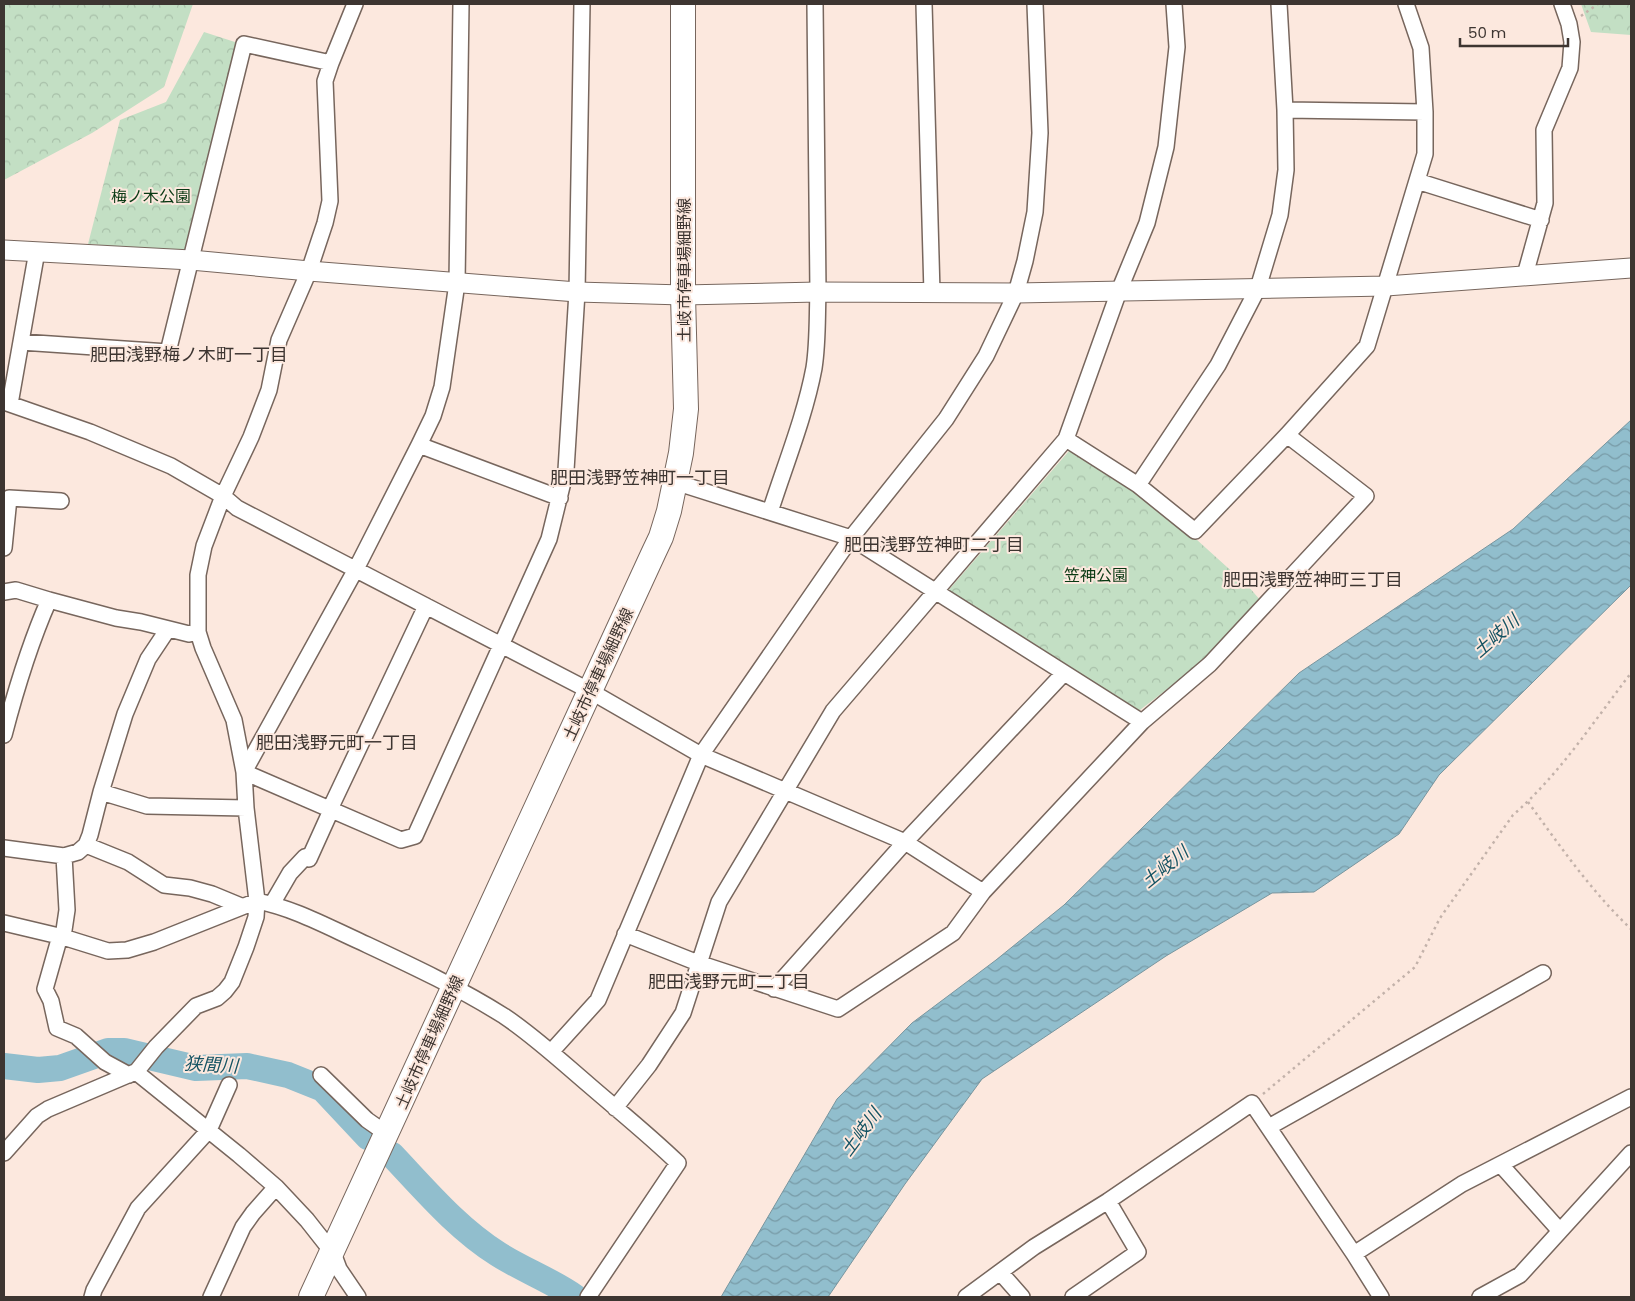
<svg xmlns="http://www.w3.org/2000/svg" width="1635" height="1301" font-family="Poppins,'Noto Sans JP',sans-serif">
	<defs>
		<pattern id="forest-crowns" width="20" height="18" patternUnits="userSpaceOnUse" patternTransform="scale(1.25)"><rect width="20" height="18" fill="#c3dfc4"/><path d="M2 6a3 3 0 1 1 6 0M12 15a3 3 0 1 1 6 0" fill="none" stroke="#a8c0a9"/></pattern>
		<pattern id="water-waves" width="16" height="10" patternUnits="userSpaceOnUse" patternTransform="scale(1.25)"><rect width="16" height="10" fill="#91becd"/><path d="M0 5q4-4 8 0t8 0" fill="none" stroke="#789ba7"/></pattern>
	</defs>
	<rect width="100%" height="100%" fill="#fce8de"/>
	<!-- forest -->
	<path fill="url(#forest-crowns)" d="M4 4H193L164 87 92 133 4 180Z
		M1581 4H1631V35L1591 32Z
		M204 32 238 43 187 252 88 244 120 120 166 102Z
		M1075 444 1155 502 1248 586 1261 601 1204 661 1136 713 947 592Z"/>
	<!-- water -->
	<path fill="url(#water-waves)" stroke="#78959e" d="M1631 420V585L1439 775 1399 834 1314 892 1272 893 1166 956 982 1079 905 1184 828 1297H721L837 1099 912 1023 996 960 1064 905 1299 673 1513 529Z"/>
	<g fill="none" stroke-linecap="round" stroke-linejoin="round">
		<!-- river -->
		<path stroke="#91becd" stroke-width="26" d="M4 1066 38 1070 60 1068 108 1051H124L196 1068 247 1066 288 1075 323 1089 368 1137
			M392 1155C426 1191 457 1228 498 1254 523 1270 551 1280 575 1297"/>
		<defs>
			<path id="minor" d="M355 4 331 63 325 81 330 201 325 223 309 271 279 340 269 390 251 437 223 496 204 546 198 575V632L203 648 234 720 244 772 246 808 257 901 256 917 246 947 232 982 225 991 217 998 196 1006 156 1047 136 1072 239 1155 276 1187 307 1220 333 1253 339 1269 358 1297
				M461 4 457 283 442 387 433 416 419 445 356 569 244 772 401 840 415 836 549 539 566 470 577 292 582 4
				M924 4 932 293
				M1285 110 1425 112
				M1417 181 1541 220
				M1525 275 1545 203 1544 130 1570 68 1572 42 1569 24 1562 4
				M21 342 168 352 244 44 331 63
				M4 402 90 432 171 466 223 496 237 508 590 691 701 755 905 842 983 892
				M10 404 37 251
				M1066 439 1138 485 1195 531 1287 435 1367 346 1425 154V112L1421 48 1406 4
				M419 445 560 498
				M675 482 851 538 1142 722
				M1138 485 1218 365 1258 288 1280 215 1286 170 1285 110 1279 4
				M770 512C785 465 805 416 814 368 818 343 817 317 818 292L815 4
				M4 548 9 498 61 501
				M4 592 16 590 49 600
				M4 735C16 689 30 643 49 600L116 618 141 622 189 634 198 632
				M101 792 147 806 246 808
				M86 845 90 835 101 792 125 714 148 659 168 629
				M4 848 64 856 78 852 86 845 128 862 164 885 190 888 212 894 241 906
				M272 904 290 873 305 857 309 859 328 817 330 809 426 606
				M4 923 63 937 108 951 127 950 154 942 257 901C293 908 326 926 359 941 408 964 458 987 504 1016 534 1036 562 1062 589 1085 619 1111 649 1135 678 1163L588 1297
				M625 934 698 963 838 1009 953 933 983 892 1142 722 1210 664 1366 496 1287 435
				M60 936 45 989 51 1001 57 1028 76 1036 105 1062 129 1075
				M63 937 67 910 64 856
				M774 989 905 842 1064 673
				M551 1052 598 1000 701 755 851 538 946 419 986 356 1016 293 1025 261 1035 212 1040 133 1035 4
				M321 1075 367 1120 387 1134
				M615 1108 649 1065 683 1013 719 902 833 711 1066 439 1119 291 1147 223 1166 147 1177 47 1174 4
				M1269 1127 1543 973
				M4 1153 37 1116 48 1109 135 1072
				M1501 1165 1560 1231
				M1354 1254 1462 1184 1631 1097
				M1000 1272 1022 1297
				M92 1297 94 1290 138 1208 209 1130 229 1085
				M211 1297 243 1227 253 1213 276 1187
				M966 1297 1034 1247 1108 1201 1252 1103 1354 1254 1381 1297
				M1073 1297 1138 1252 1108 1201
				M1480 1297 1520 1275 1631 1153"/>
			<path id="tertiary" d="M4 250 191 260 309 271 577 292 683 295 818 292 1016 293 1386 286 1631 268"/>
			<path id="primary" d="M311 1297 653 554 661 537 669 511 681 453 686 409 683 295V4"/>
		</defs>
		<!-- minor casing -->
		<use href="#minor" stroke="#77665d" stroke-width="18"/>
		<!-- tertiary casing -->
		<use href="#tertiary" stroke="#77665d" stroke-width="21"/>
		<!-- primary casing -->
		<use href="#primary" stroke="#77665d" stroke-width="26"/>
		<!-- path -->
		<path stroke="#c3b2aa" stroke-width="2.5" stroke-dasharray="2.5 4" stroke-linecap="butt" d="M1581 16 1598 4
			M1528 802C1560 846 1591 891 1631 929
			M1263 1094 1415 967 1440 918 1513 815C1559 775 1594 721 1631 673"/>
		<!-- minor -->
		<use href="#minor" stroke="#fff" stroke-width="15"/>
		<!-- tertiary -->
		<use href="#tertiary" stroke="#fff" stroke-width="19"/>
		<!-- primary -->
		<use href="#primary" stroke="#fff" stroke-width="24"/>
	</g>
	<g text-anchor="middle" stroke-width="4" stroke-linejoin="round" paint-order="stroke">
		<!-- park labels -->
		<g font-size="16" fill="#093913" stroke="#fce8de">
			<text x="151" y="202">梅ノ木公園</text>
			<text x="1096" y="581">笠神公園</text>
		</g>
		<!-- street labels -->
		<g font-size="16" fill="#3d3531" stroke="#fce8de">
			<text transform="translate(684 270) rotate(-90)" y="6">土岐市停車場細野線</text>
			<text transform="translate(598 674) rotate(-65)" y="6">土岐市停車場細野線</text>
			<text transform="translate(429 1042) rotate(-66)" y="6">土岐市停車場細野線</text>
		</g>
		<!-- neighbourhood labels -->
		<g font-size="18" fill="#3d3531" stroke="#fce8de">
			<text x="189" y="361">肥田浅野梅ノ木町一丁目</text>
			<text x="640" y="484">肥田浅野笠神町一丁目</text>
			<text x="934" y="551">肥田浅野笠神町二丁目</text>
			<text x="1313" y="586">肥田浅野笠神町三丁目</text>
			<text x="337" y="749">肥田浅野元町一丁目</text>
			<text x="729" y="988">肥田浅野元町二丁目</text>
		</g>
		<!-- water labels -->
		<g font-size="18" font-style="italic" fill="#155363" stroke="#fce8de">
			<text transform="translate(1496 636) rotate(-41)" y="6">土岐川</text>
			<text transform="translate(1165 867) rotate(-39)" y="6">土岐川</text>
			<text transform="translate(211 1065) rotate(3)" y="6">狭間川</text>
			<text transform="translate(861 1132) rotate(-53)" y="6">土岐川</text>
		</g>
	</g>
	<!-- border -->
	<rect width="1635" height="1301" fill="none" stroke="#3d3531" stroke-width="10"/>
	<!-- scale -->
	<path d="M1460 38v8h108v-8" fill="none" stroke="#3d3531" stroke-width="2.5"/>
	<text x="1468" y="38" font-size="15" fill="#3d3531" stroke="#fce8de" stroke-width="4" paint-order="stroke">50 m</text>
</svg>
